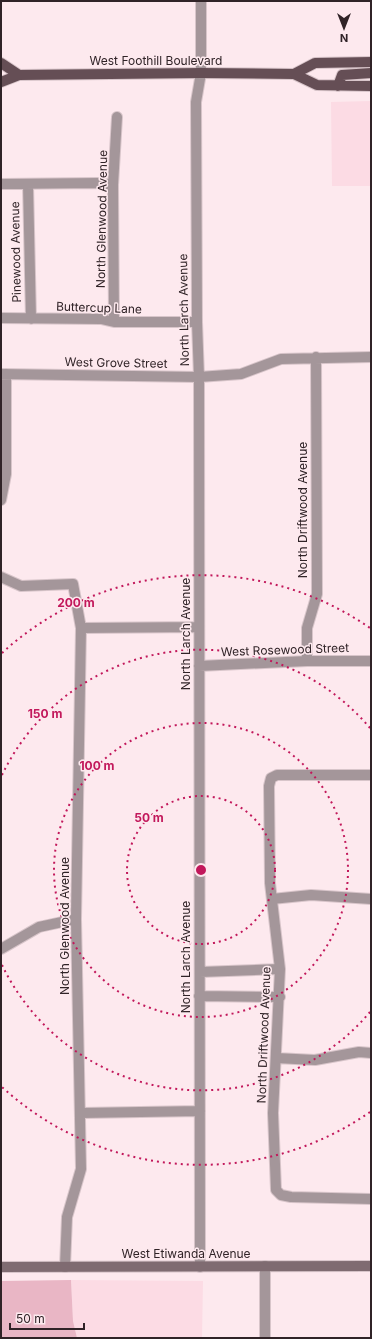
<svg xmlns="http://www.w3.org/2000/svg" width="372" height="1339" font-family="Inter,sans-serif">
	<rect width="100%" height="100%" fill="#fde9ee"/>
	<!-- built -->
	<path fill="#fcdbe4" d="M371 101V186H332L331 102Z
		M71 1280 203 1281 202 1338H77L73 1321Z"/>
	<!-- green -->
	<path fill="#e9b6c5" d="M71 1280 73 1321 77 1338H1V1281Z"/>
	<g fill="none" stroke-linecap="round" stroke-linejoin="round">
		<defs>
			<path id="street" d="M1 184 97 183 113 185
				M28 184 31 319
				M1 318 101 319 114 322H197
				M114 322 113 185 117 117
				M1 374 199 377 241 374 281 359 371 357
				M1 500 6 474V374
				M1 577 21 586 73 584 81 628 76 919 81 1169 67 1217 65 1267
				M81 628 199 627
				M307 661V628L317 594 316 357
				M199 666 307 661H371
				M371 775H277L271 778 269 786 270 883 280 969 273 1113 276 1190 281 1195 291 1197 371 1199
				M272 899 311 895 371 899
				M1 949 39 927 76 919
				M200 972 280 969
				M199 996 280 997
				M276 1058 315 1060 359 1052 371 1053
				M81 1113 200 1111
				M265 1266V1338
				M200 1267 199 377 197 322 196 102 201 73V1"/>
			<path id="secondary" d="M1 1267 371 1266"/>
			<path id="primary" d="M1 63 19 75
				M294 74 315 63 371 62
				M1 82 19 75 201 73 294 74 317 85 371 86
				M338 86 342 75 371 73"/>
		</defs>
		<!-- street casing -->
		<use href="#street" stroke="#d8c5ca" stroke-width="12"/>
		<!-- secondary casing -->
		<use href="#secondary" stroke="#d8c5ca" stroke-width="12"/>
		<!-- primary casing -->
		<use href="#primary" stroke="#d8c5ca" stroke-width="12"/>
		<!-- street -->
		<use href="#street" stroke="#a4969a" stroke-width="10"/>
		<!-- secondary -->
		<use href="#secondary" stroke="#7f6b71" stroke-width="10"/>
		<!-- primary -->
		<use href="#primary" stroke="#654e55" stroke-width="10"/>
	</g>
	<!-- distance rings -->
	<g fill="none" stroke="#c2185b" stroke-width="2" stroke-dasharray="2 4">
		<circle cx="201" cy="870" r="74"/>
		<circle cx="201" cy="870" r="147"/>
		<path d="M370 1012A221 221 0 0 1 2 965M2 775A221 221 0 0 1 370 728"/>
		<path d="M370 1112A295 295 0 0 1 2 1087M2 653A295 295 0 0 1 370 628"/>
	</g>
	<g text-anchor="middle" stroke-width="3" stroke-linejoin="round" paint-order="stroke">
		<!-- street labels -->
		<g font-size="12" fill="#302327" stroke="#fde9ee">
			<text x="156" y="65">West Foothill Boulevard</text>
			<text transform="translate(102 219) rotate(-89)" y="4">North Glenwood Avenue</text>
			<text transform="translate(16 252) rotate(-91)" y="4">Pinewood Avenue</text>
			<text transform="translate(99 308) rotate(2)" y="4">Buttercup Lane</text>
			<text transform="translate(184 310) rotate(-91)" y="4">North Larch Avenue</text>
			<text transform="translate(116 363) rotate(1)" y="4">West Grove Street</text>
			<text transform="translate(303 510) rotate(-90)" y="4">North Driftwood Avenue</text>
			<text transform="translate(186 634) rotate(-90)" y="4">North Larch Avenue</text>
			<text transform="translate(285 650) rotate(-2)" y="4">West Rosewood Street</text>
			<text transform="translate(65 926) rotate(-90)" y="4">North Glenwood Avenue</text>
			<text transform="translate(186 957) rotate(-90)" y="4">North Larch Avenue</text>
			<text transform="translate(264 1035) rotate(-88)" y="4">North Driftwood Avenue</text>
			<text x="186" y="1258">West Etiwanda Avenue</text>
		</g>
	</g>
	<circle cx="201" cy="870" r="6" fill="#c2185b" stroke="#fde9ee" stroke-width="2"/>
	<g font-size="12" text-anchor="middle" font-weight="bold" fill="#c2185b" stroke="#fde9ee" stroke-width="3" stroke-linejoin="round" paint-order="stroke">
		<text x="76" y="607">200 m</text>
		<text x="45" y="718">150 m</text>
		<text x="97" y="770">100 m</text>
		<text x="149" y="822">50 m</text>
	</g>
	<!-- border -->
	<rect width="372" height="1339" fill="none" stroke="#302327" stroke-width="4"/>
	<!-- north arrow -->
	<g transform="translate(344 28) rotate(180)" stroke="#fde9ee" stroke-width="3" paint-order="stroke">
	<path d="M0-3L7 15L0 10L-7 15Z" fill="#302327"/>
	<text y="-6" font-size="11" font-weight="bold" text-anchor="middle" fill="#302327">N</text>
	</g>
	<!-- scale -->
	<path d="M10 1323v6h74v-6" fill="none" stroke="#302327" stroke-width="2"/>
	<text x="16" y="1323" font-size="12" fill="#302327" stroke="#fde9ee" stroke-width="3" paint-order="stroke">50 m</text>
</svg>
